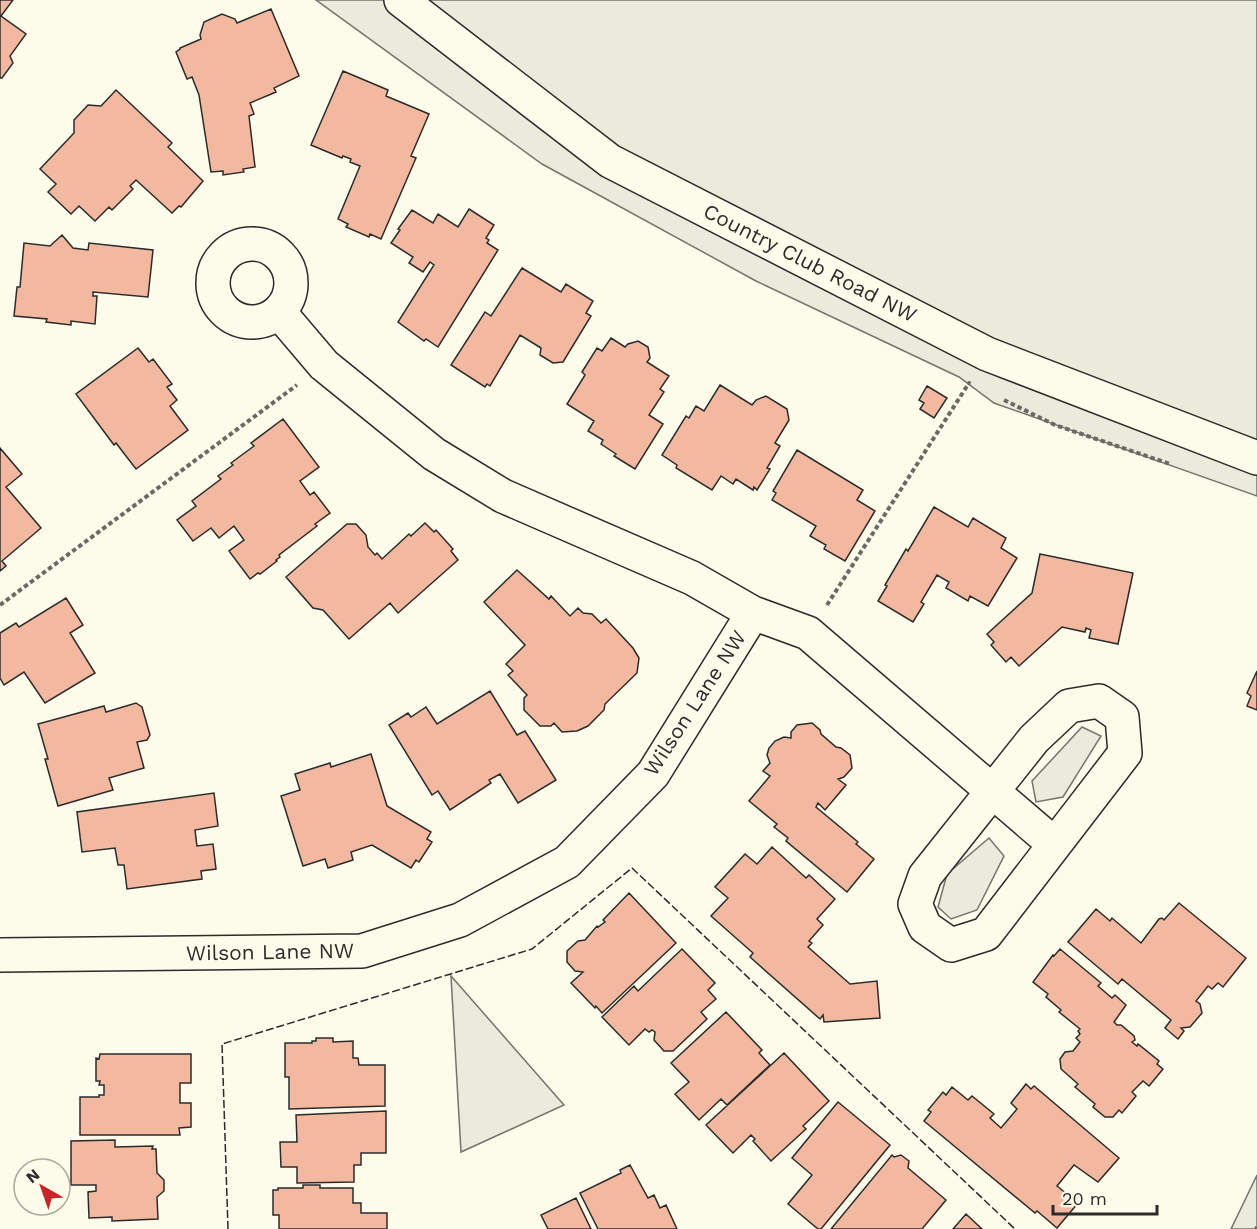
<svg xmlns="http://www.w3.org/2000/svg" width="1257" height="1229" font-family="'Work Sans',sans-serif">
	<rect width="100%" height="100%" fill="#fdfbea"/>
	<!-- green -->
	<path fill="#ecebdb" stroke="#74746e" stroke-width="1.5" d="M316 0H1257V496L994 403 959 377 756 281 542 164Z
		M1082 727 1101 736 1063 797 1036 802 1032 781Z
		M989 838 1004 856 977 910 951 919 938 907 947 874Z
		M451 976 564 1105 461 1152Z
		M1257 1175V1229H1231Z"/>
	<!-- building -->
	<path fill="#f2b8a0" stroke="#2b2b2b" stroke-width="1.5" d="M0 0H13L1 16 26 34 10 56 13 63 2 78H0Z
		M271 9 299 76 274 88 276 92 250 103 254 114 249 116 255 167 243 169 244 172 223 175V171L211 172 199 95 192 77 187 79 176 52 180 49V48L201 39 200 35 204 22 222 14 235 19 237 23Z
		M343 71 388 90 386 96 429 114 411 156 416 158 381 239 370 234 369 237 346 227 348 224 338 219 360 166 350 162 351 159 343 156 342 158 311 145Z
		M116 90 172 143 168 147 203 181 181 207 179 206 172 213 136 180 130 186 133 189 112 210 109 207 95 221 79 206 71 214 48 192 56 184 40 169 74 133V120L88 105 101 106Z
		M469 209 494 225 486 238 489 240 487 243 498 250 438 347 426 339 424 341 398 322 434 265 430 262 423 272 409 263 413 257 391 243 400 230 398 229 412 210 433 223 438 214 458 227Z
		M62 235 73 248 88 250 89 243 153 250 148 297 93 292V296H97L95 324 71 321V325L46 322 47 319 14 316 17 287H20L24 243 50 246Z
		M522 268 561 292 566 284 593 301 586 313 591 316 563 362 553 363 540 355 541 348 520 335 490 386 487 384 485 387 451 365 485 312 491 316Z
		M611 338 625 347 628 344 638 341 648 347 650 358 647 362 669 376 660 389 664 392 649 415 663 424 635 469 614 456 616 454 601 444 603 440 588 431 594 421 567 404 585 375 582 372 597 348 602 351Z
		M138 348 149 362 153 359 172 384 167 387 177 400 170 406 188 430 136 469 116 443 114 445 76 394Z
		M720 385 752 405 756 400 766 396 787 409 789 420 775 443 780 446 767 468 770 469 757 490 754 487 753 490 736 479 733 484 721 476 712 490 676 468 677 465 662 455 686 416 689 418 696 406 704 411Z
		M927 386 947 398 934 418 920 409 924 403 919 400Z
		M283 419 319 467 300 481 310 495 314 492 330 513 315 524 317 526 279 555 280 557 276 560 277 561 260 574 258 573 250 579 229 551 244 540 234 526 219 538 211 528 193 541 177 520 196 506 192 501 221 479 218 476 233 465 231 463 254 446 251 443Z
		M0 448 22 474 6 487 41 528 2 561 6 566 0 571Z
		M797 450 863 490 857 500 875 511 845 561 824 549 826 545 810 536 816 526 772 500 776 493 773 491Z
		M934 507 968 527 973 518 1006 538 1001 548 1017 558 988 606 970 596 968 601 946 588 949 582 937 575 921 602 924 604 913 622 878 601 887 586 885 585 906 549 908 551Z
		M425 523 434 532 436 530 453 549 451 551 458 560 398 613 390 603 349 639 323 610 313 608 286 577 347 524H356L366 535 368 547 375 555 377 553 382 559 409 534 411 536Z
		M1040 554 1133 573 1118 644 1089 638 1091 630 1086 628 1085 632 1062 627 1019 666 1011 657 1006 662 991 645 994 642 987 634 1032 593Z
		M517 570 549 599 551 596 570 616 578 608 583 613 592 614 601 623 606 619 633 648 639 658 637 673 605 704 604 710 588 726 577 731 562 732 554 723 551 726H540L524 710V698L527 695 508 675 513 671 506 664 525 645 484 602Z
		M66 598 83 625 70 633 95 673 45 703 24 672 4 685 0 678V633L16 623 19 627Z
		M1257 671V710L1247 706 1251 696 1247 693Z
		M490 691 517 735 525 731 556 780 518 803 500 774 489 780 491 783 450 810 438 791 432 795 389 725 408 713 411 717 426 707 437 724Z
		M136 703 142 707 150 735 147 740 137 742 144 768 109 778 113 790 58 806 45 759H48L38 724 104 706 106 712Z
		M812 723 820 730 821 734 836 747 841 748 850 755 852 768 844 777 838 779 846 785 825 810 818 803 816 807 858 842 856 844 874 859 847 892 786 841 788 838 774 827 777 824 749 801 770 776 763 771 770 763 767 755 769 748 775 741 784 737 791 738V732L797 725Z
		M371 754 387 806 431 832 427 839 432 842 419 862 416 860 411 868 372 845 351 852 353 860 328 868 325 859 303 866 281 796 300 790 295 774 330 763 331 767Z
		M214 793 218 826 195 830 197 846 213 844 216 869 201 871 202 879 127 889 124 865H118L115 848 82 852 77 812Z
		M772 847 806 878 809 875 835 899 817 919 823 925 809 941 812 943 808 947 850 984 877 981 880 1018 824 1022 823 1015 820 1019 750 957 753 953 711 916 728 898 715 887 745 854 757 864Z
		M629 893 676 943 602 1013 596 1006 595 1008 571 983 583 972 575 971 567 962V951L578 941 585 940 597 926 598 927 605 922 603 920Z
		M1179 903 1246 958 1223 987 1218 983 1212 989 1208 986 1196 1001 1200 1004 1202 1013 1190 1027 1181 1028 1184 1031 1178 1039 1165 1028 1171 1020 1122 979 1118 984 1068 942 1096 909 1110 921 1112 918 1141 943 1159 919 1162 918 1164 920Z
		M682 949 715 983 708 990 716 999 701 1012 707 1019 673 1051H664L654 1040 655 1032 652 1030 649 1032 645 1029 629 1045 602 1017 634 986 638 991Z
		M1060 949 1101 983 1098 986 1112 998 1115 995 1126 1005 1114 1022 1117 1025H1121L1134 1036 1135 1040 1132 1042 1137 1046 1138 1044 1159 1061 1157 1064 1163 1069 1149 1086 1143 1081 1132 1092 1136 1096 1122 1113 1119 1110 1113 1117H1105L1093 1107 1095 1104 1075 1087 1078 1084 1061 1069 1060 1059 1065 1052 1073 1051 1080 1042 1076 1038 1080 1034 1078 1031 1080 1029 1059 1012 1061 1010 1046 997 1048 994 1033 982 1053 955 1054 956Z
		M726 1012 762 1050 759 1053 770 1065 727 1105 721 1099 699 1120 675 1094 689 1082 671 1063Z
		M316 1038H333V1042L353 1041V1058H358L359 1065H385V1106L289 1109V1077H285V1043H312V1041H316Z
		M784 1053 829 1101 803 1126 806 1129 771 1161 753 1141 755 1139 751 1135 733 1153 706 1125Z
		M100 1054H191V1083H180V1103H191V1127L179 1128 180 1135H80V1097H99V1095H104V1085H99L100 1081H96V1058L99 1059Z
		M1026 1084 1031 1089 1034 1086 1119 1158 1098 1182 1074 1165 1057 1186 1078 1203 1057 1228 1037 1211 1035 1213 924 1121 931 1112 928 1110 943 1092 946 1095 952 1087 968 1100 972 1096 994 1114 990 1118 1001 1128 1017 1109 1011 1103Z
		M838 1102 890 1145 821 1229H818L788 1204 812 1175 792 1158Z
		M386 1111V1153H361V1165H354V1182L297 1183V1167H281L280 1142H297L296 1115Z
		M115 1140V1147L153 1146 152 1149H156L157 1173 164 1180V1191L157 1197 158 1219 112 1221V1217L89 1218 88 1192 96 1191V1185H71V1141Z
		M892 1155 894 1157 901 1155 909 1161 908 1168 946 1200 922 1229H831Z
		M630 1165 648 1198 654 1195 660 1208 666 1205 677 1229H598L580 1193 621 1173 620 1170Z
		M303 1185H320V1188H353V1203H361V1213H387V1229H279V1215H273V1190H278V1188H303Z
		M576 1198 591 1229H548L541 1215Z
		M966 1214 982 1229H953Z"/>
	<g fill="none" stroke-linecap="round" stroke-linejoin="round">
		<defs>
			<path id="minor" d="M401 0 610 161 987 354 1257 458
				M213 283a39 39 0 1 1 78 0a39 39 0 1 1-78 0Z
				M279 312 324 365 434 454 503 496 692 578 753 613 808 633 1054 844
				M1099 701 1122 717 1125 753 986 934 951 945 925 927 915 904 925 876 1034 739 1069 706Z
				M0 955 362 951 460 920 567 862 653 774 753 613"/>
		</defs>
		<!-- minor casing -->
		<use href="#minor" stroke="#2b2b2b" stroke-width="36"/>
		<!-- path -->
		<path stroke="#6a6964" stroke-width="4" stroke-dasharray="4.5 3" stroke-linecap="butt" d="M1004 400 1055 425 1170 464
			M0 605 297 385
			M827 605 969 383 970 384
			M1256 1229 1257 1227"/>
		<!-- minor -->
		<use href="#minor" stroke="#fdfbea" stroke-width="33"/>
		<!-- fence -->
		<path stroke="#2b2b2b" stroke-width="1.5" stroke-dasharray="8 3" stroke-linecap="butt" d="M228 1229 222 1044 532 949 632 868 1015 1229"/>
	</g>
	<g text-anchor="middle" stroke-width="4.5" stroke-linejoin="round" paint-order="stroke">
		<!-- street labels -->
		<g font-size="21" fill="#2b2b2b" stroke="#fdfbea">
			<text transform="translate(810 263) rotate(27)" y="7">Country Club Road NW</text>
			<text transform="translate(695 703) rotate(-57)" y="7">Wilson Lane NW</text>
			<text transform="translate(270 952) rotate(-1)" y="7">Wilson Lane NW</text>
		</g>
	</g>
	<!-- north arrow -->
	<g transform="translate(42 1187) rotate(320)"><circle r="28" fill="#fdfbea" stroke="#a9a89e" stroke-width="1.5"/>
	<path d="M0-4.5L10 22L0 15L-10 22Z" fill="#c62828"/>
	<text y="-9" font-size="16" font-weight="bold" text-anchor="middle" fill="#2b2b2b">N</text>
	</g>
	<!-- scale -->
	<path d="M1053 1205v9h104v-9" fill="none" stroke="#2b2b2b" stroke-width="3"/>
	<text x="1062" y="1205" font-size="18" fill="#2b2b2b" stroke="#fdfbea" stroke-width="4.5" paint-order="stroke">20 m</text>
</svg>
